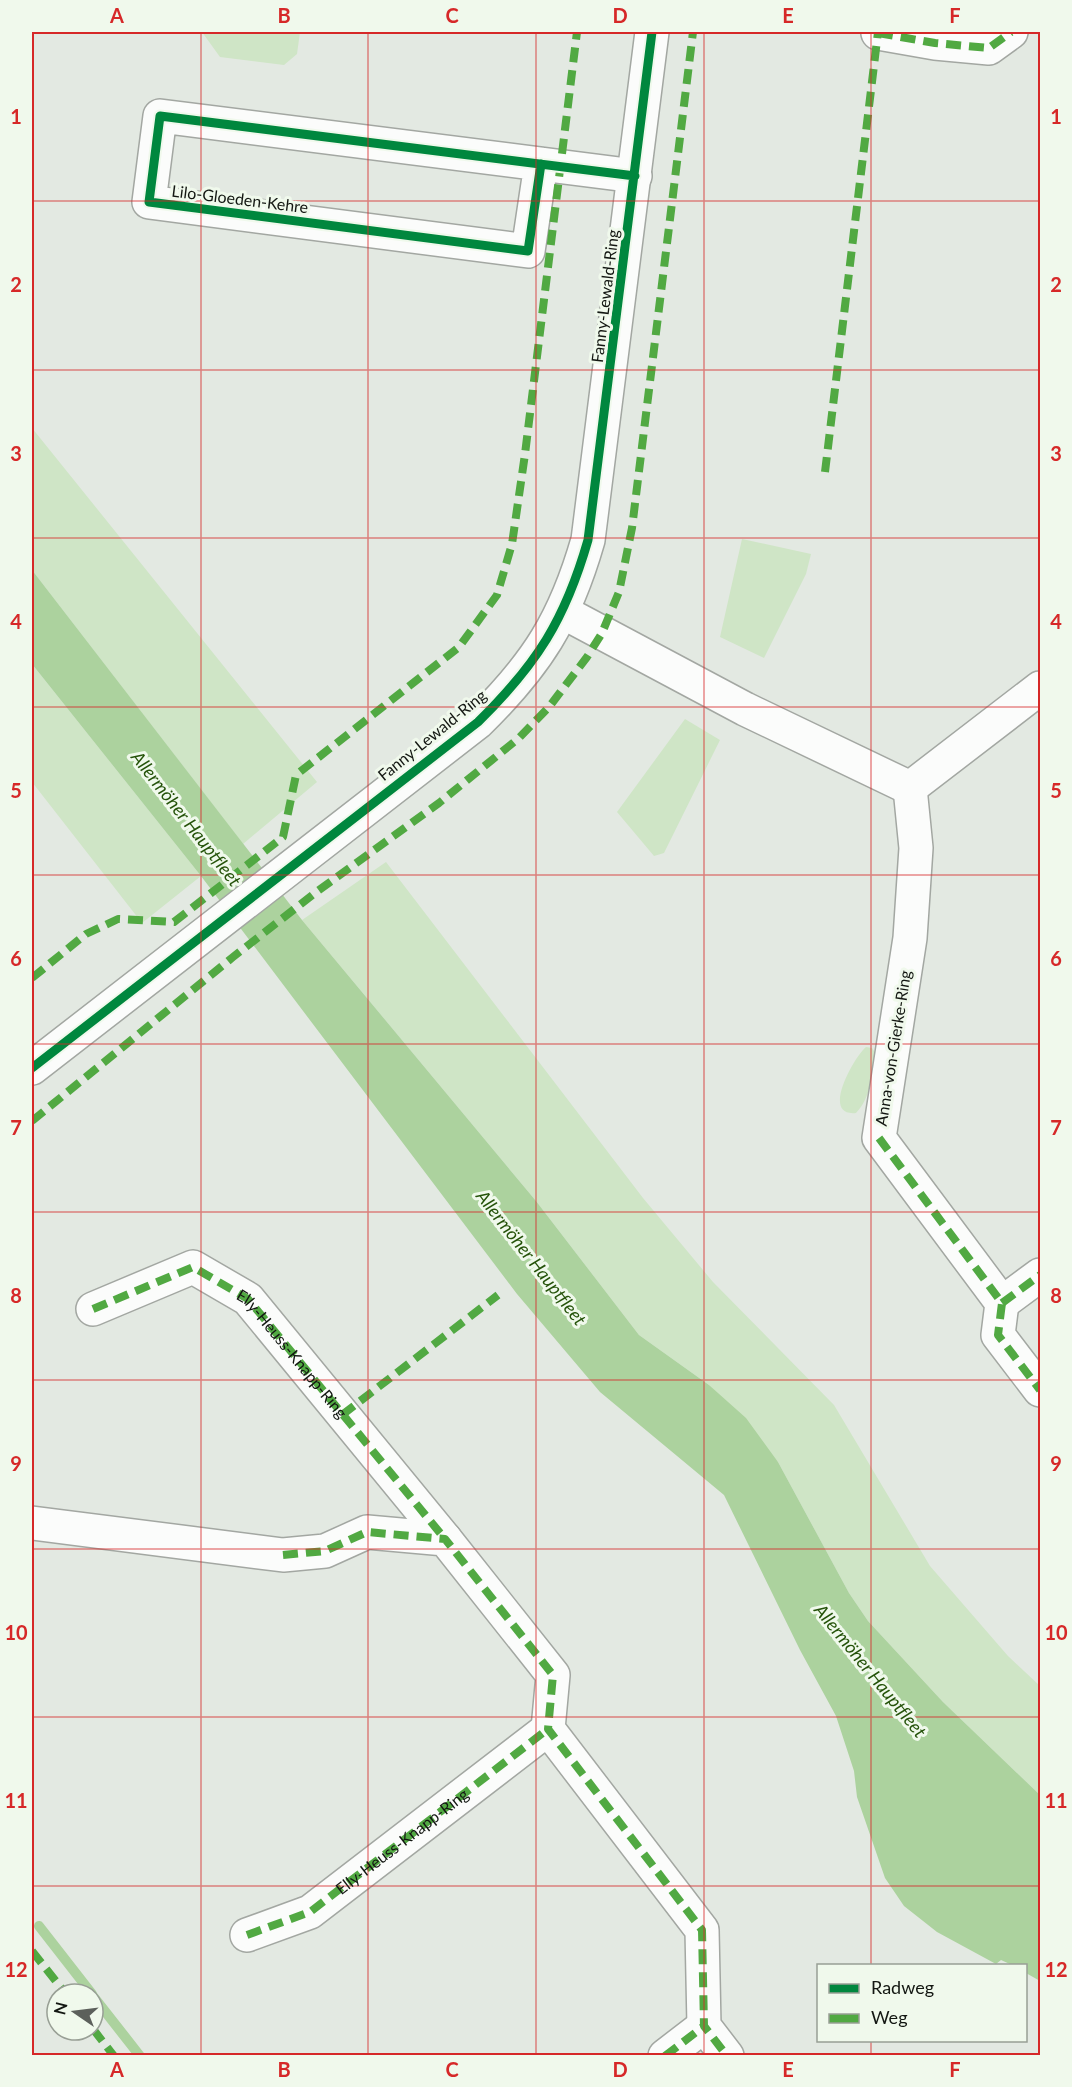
<svg xmlns="http://www.w3.org/2000/svg" width="1072" height="2087" font-family="Lato,sans-serif">
	<rect width="100%" height="100%" fill="#e3e9e2"/>
	<!-- green -->
	<path fill="#cfe5c6" d="M202 32H300L297 54 284 65 220 57Z
		M32 428 317 782 243 844 32 570Z
		M742 539 811 554 806 574 764 658 720 637Z
		M32 664 201 876 142 923 32 782Z
		M685 719 720 740 664 853 654 856 617 812Z
		M386 862 643 1198 713 1282 834 1405 930 1566 1008 1656 1040 1686V1795L943 1702 868 1621 849 1593 778 1462 709 1385 639 1335 536 1201 302 920Z
		M866 1047 872 1048 876 1054C872 1074 871 1098 856 1113 820 1117 854 1057 866 1047Z"/>
	<!-- water -->
	<path fill="#acd29e" d="M32 570 302 920 536 1201 639 1335 709 1385 746 1418 778 1462 849 1593 868 1621 943 1702 1040 1795V1981L1026 1973V1966L1012 1965 1001 1960 996 1964 937 1932 904 1906 885 1878 857 1797 854 1771 836 1716 800 1650 724 1495 600 1392 517 1294 201 876 32 664Z"/>
	<g fill="none" stroke-linecap="round" stroke-linejoin="round">
		<!-- stream -->
		<path stroke="#acd29e" stroke-width="10" d="M39 1926 92 1994
			M93 1996 140 2056"/>
		<defs>
			<g id="street">
				<path d="M878 33 935 43 989 48 1011 32"/>
				<path d="M541 164 528 251 149 202 160 116C318 136 476 156 635 176"/>
				<path d="M563 612 745 709 910 788 1040 688"/>
				<path d="M910 788 916 848 910 938 879 1138 1002 1303 998 1335 1040 1390"/>
				<path d="M32 1068 478 722C537 664 565 620 588 540L652 32"/>
				<path d="M1002 1303 1040 1275"/>
				<path d="M93 1309 193 1267 248 1299 445 1539"/>
				<path d="M32 1523 283 1555 325 1551 367 1532 445 1539 553 1675 548 1729 702 1930 704 2026 727 2056"/>
				<path id="s1" d="M247 1935 310 1912 548 1729"/>
				<path d="M665 2056 704 2026"/>
			</g>
		</defs>
		<!-- street casing -->
		<use href="#street" stroke="#a3a7a2" stroke-width="36"/>
		<!-- street -->
		<use href="#street" stroke="#fbfcfb" stroke-width="33"/>
		<!-- quiet -->
		<g stroke="#51a942" stroke-width="8" stroke-dasharray="15 8" stroke-linecap="butt">
			<path d="M878 33 935 43 989 48 1011 32"/>
			<path d="M825 472 878 32"/>
			<path d="M32 978 86 934 118 919 174 922 283 837 296 775 459 647 497 595 512 544 525 454 577 32"/>
			<path d="M32 1121 233 957 315 893 439 803 519 738 549 707 587 657 602 633 619 592 632 528 693 32"/>
			<path d="M879 1138 1002 1303 998 1335 1040 1390"/>
			<path d="M1002 1303 1040 1275"/>
			<path id="s2" d="M93 1309 193 1267 248 1299 445 1539"/>
			<path d="M342 1415 498 1295"/>
			<path d="M283 1555 325 1551 367 1532 445 1539 553 1675 548 1729 702 1930 704 2026 727 2056"/>
			<path d="M247 1935 310 1912 548 1729"/>
			<path d="M32 1951 66 1994"/>
			<path d="M93 2029 114 2056"/>
			<path d="M665 2056 704 2026"/>
		</g>
		<defs>
			<path id="cycleway" d="M541 164 528 251 149 202 160 116C318 136 476 156 635 176
				M32 1068 478 722C537 664 565 620 588 540L652 32"/>
		</defs>
		<!-- cycleway casing -->
		<use href="#cycleway" stroke="#f0f9ec" stroke-width="13"/>
		<!-- cycleway -->
		<use href="#cycleway" stroke="#00873e" stroke-width="9"/>
	</g>
	<!-- grid -->
	<path fill="none" stroke="#d62828" stroke-width="1.5" stroke-opacity="0.55" d="M201 32V2056M368 32V2056M536 32V2056M704 32V2056M871 32V1966M32 201H1040M32 370H1040M32 538H1040M32 707H1040M32 875H1040M32 1044H1040M32 1212H1040M32 1380H1040M32 1549H1040M32 1717H1040M32 1886H1040M871 2040V2056"/>
	<g text-anchor="middle" stroke-width="6" stroke-linejoin="round" paint-order="stroke">
		<!-- street labels -->
		<g font-size="16" fill="#131712" stroke="#f0f9ec">
			<text transform="translate(240 199) rotate(7)" y="6">Lilo-Gloeden-Kehre</text>
			<text transform="translate(605 296) rotate(-83)" y="6">Fanny-Lewald-Ring</text>
			<text transform="translate(432 735) rotate(-39)" y="6">Fanny-Lewald-Ring</text>
			<text transform="translate(893 1048) rotate(-81)" y="6">Anna-von-Gierke-Ring</text>
			<text dy="6" stroke="none"><textPath href="#s2" startOffset="242">Elly-Heuss-Knapp-Ring</textPath></text>
			<text dy="6" stroke="none"><textPath href="#s1" startOffset="183">Elly-Heuss-Knapp-Ring</textPath></text>
		</g>
		<!-- water labels -->
		<g font-size="18" font-style="italic" fill="#25530a" stroke="#f0f9ec">
			<text transform="translate(186 819) rotate(52)" y="6">Allermöher Hauptfleet</text>
			<text transform="translate(531 1258) rotate(52)" y="6">Allermöher Hauptfleet</text>
			<text transform="translate(870 1671) rotate(51)" y="6">Allermöher Hauptfleet</text>
		</g>
	</g>
	<!-- border -->
	<rect width="1072" height="2087" fill="none" stroke="#f0f9ec" stroke-width="66"/>
	<!-- legend -->
	<rect x="817" y="1964" width="210" height="78" fill="#f0f9ec" stroke="#989f95" stroke-width="1.5"/>
	<rect x="829" y="1984" width="30" height="9" fill="#00873e" stroke="#989f95" stroke-width="1.5"/>
	<text x="871" y="1994" font-size="18" fill="#131712">Radweg</text>
	<rect x="829" y="2014" width="30" height="9" fill="#51a942" stroke="#989f95" stroke-width="1.5"/>
	<text x="871" y="2024" font-size="18" fill="#131712">Weg</text>
	<!-- north arrow -->
	<g transform="translate(75 2012) rotate(284)"><circle r="28" fill="#f0f9ec" stroke="#989f95" stroke-width="1.5"/>
	<path d="M0-4.5L10 22L0 15L-10 22Z" fill="#5c605b"/>
	<text y="-9" font-size="16" font-weight="bold" text-anchor="middle" fill="#131712">N</text>
	</g>
	<rect x="33" y="33" width="1006" height="2021" fill="none" stroke="#d62828" stroke-width="2"/>
	<g font-size="20" text-anchor="middle" font-weight="bold" fill="#d62828">
		<text x="117" y="23">A</text>
		<text x="284" y="23">B</text>
		<text x="452" y="23">C</text>
		<text x="620" y="23">D</text>
		<text x="788" y="23">E</text>
		<text x="955" y="23">F</text>
		<text x="16" y="124">1</text>
		<text x="1056" y="124">1</text>
		<text x="16" y="292">2</text>
		<text x="1056" y="292">2</text>
		<text x="16" y="461">3</text>
		<text x="1056" y="461">3</text>
		<text x="16" y="629">4</text>
		<text x="1056" y="629">4</text>
		<text x="16" y="798">5</text>
		<text x="1056" y="798">5</text>
		<text x="16" y="966">6</text>
		<text x="1056" y="966">6</text>
		<text x="16" y="1135">7</text>
		<text x="1056" y="1135">7</text>
		<text x="16" y="1303">8</text>
		<text x="1056" y="1303">8</text>
		<text x="16" y="1471">9</text>
		<text x="1056" y="1471">9</text>
		<text x="16" y="1640">10</text>
		<text x="1056" y="1640">10</text>
		<text x="16" y="1808">11</text>
		<text x="1056" y="1808">11</text>
		<text x="16" y="1977">12</text>
		<text x="1056" y="1977">12</text>
		<text x="117" y="2077">A</text>
		<text x="284" y="2077">B</text>
		<text x="452" y="2077">C</text>
		<text x="620" y="2077">D</text>
		<text x="788" y="2077">E</text>
		<text x="955" y="2077">F</text>
	</g>
</svg>
